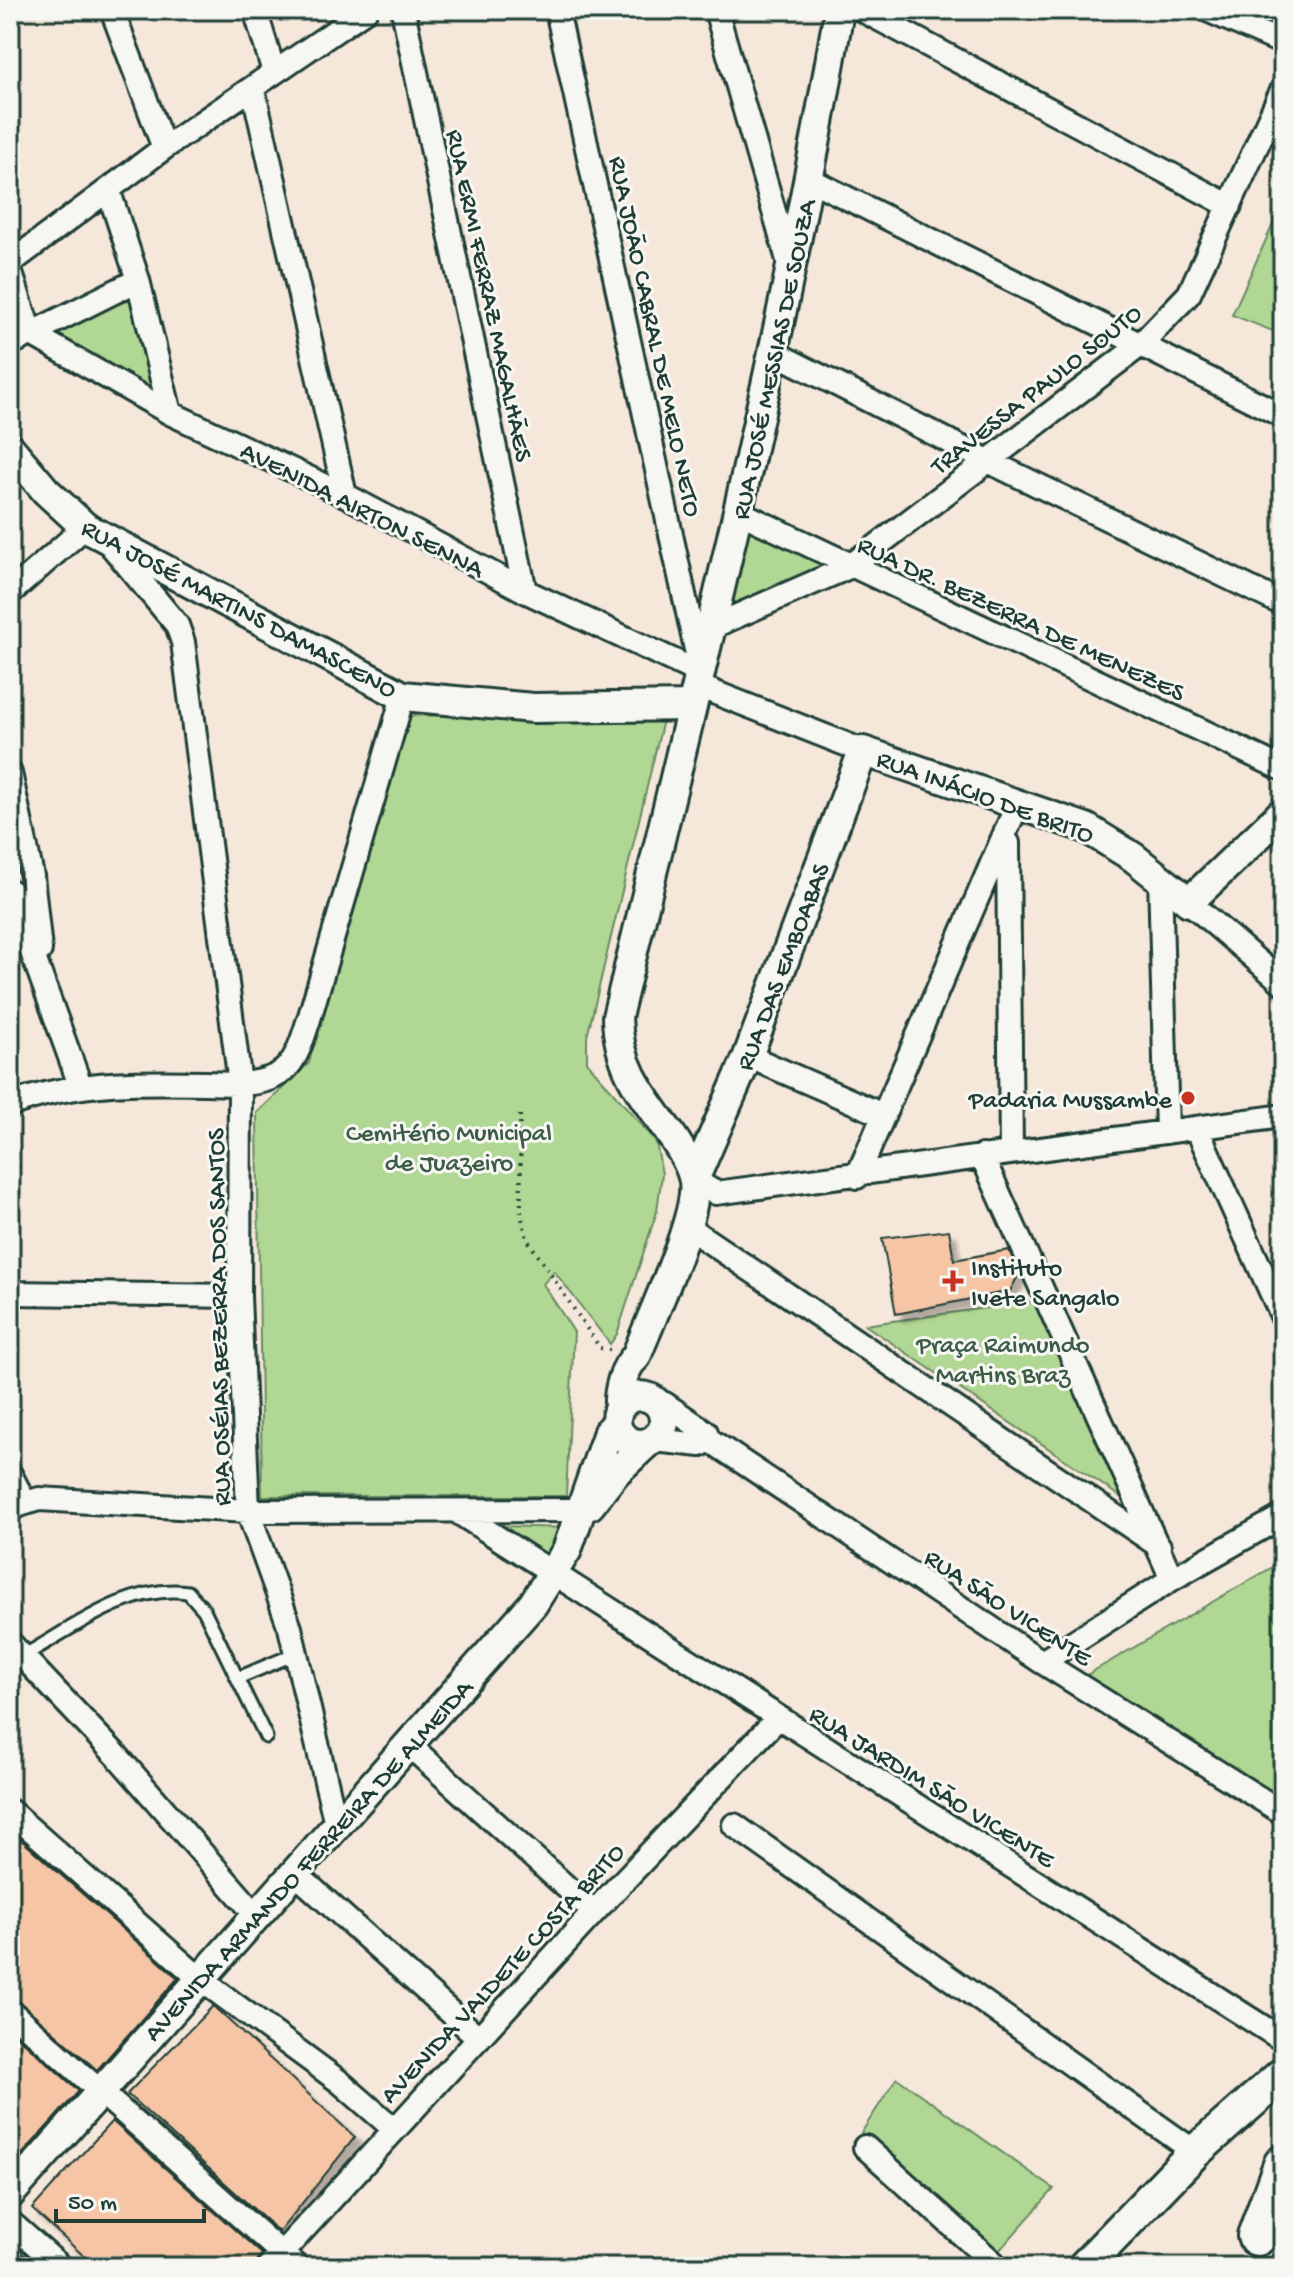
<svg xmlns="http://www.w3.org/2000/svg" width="1293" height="2277" font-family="'Gochi Hand',sans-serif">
	<defs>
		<filter id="shadow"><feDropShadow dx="7" dy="7" stdDeviation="2" flood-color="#0004"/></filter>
	</defs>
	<rect width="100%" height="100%" fill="#f6e7db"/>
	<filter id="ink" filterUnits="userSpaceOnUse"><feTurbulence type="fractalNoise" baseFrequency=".0125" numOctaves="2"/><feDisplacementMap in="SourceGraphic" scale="16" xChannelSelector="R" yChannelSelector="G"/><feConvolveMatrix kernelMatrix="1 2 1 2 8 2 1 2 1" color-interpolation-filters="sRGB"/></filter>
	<g filter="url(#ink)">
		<!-- green -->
		<path fill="#b0d793" stroke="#688a64" stroke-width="2" d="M1283 202V335L1232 315Z
			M134 295 163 406 47 334Z
			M739 512 849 567 712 627Z
			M392 715 663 720 587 1037V1062L656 1142 662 1174 657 1211 617 1334 610 1344 554 1271 543 1284 574 1332 566 1496H262L257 1113 309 1063Z
			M1035 1301 1128 1502 865 1325Z
			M497 1526 565 1528 554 1560Z
			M1283 1561V1809L1078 1680Z
			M897 2078 1054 2189 997 2253 861 2133Z"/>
		<!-- building -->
		<path fill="#f5c5a5" stroke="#1f3d34" stroke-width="2" filter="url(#shadow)" d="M949 1230 954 1260 1009 1250 1019 1274 1010 1291 896 1314 882 1238Z
			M10 1830 178 1978 97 2070 19 2001 10 1997Z
			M213 2006 355 2137 279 2232 127 2094Z
			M10 2030 79 2091 10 2168Z
			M112 2121 262 2254 253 2267H96L32 2209Z
			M10 2242 37 2267H10Z"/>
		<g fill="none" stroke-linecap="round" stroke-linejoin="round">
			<defs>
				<path id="service" d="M23 1656C70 1630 130 1583 188 1592L204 1610 266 1737
					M238 1678 295 1654"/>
				<path id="minor" d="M112 10 164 148
					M255 10 274 72
					M403 10 525 591
					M557 10 700 668
					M716 10 790 267
					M862 10 1230 206
					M1207 10 1283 43
					M253 88 345 495
					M811 180 1283 416
					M109 192 138 280 170 413
					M10 263 164 148 366 10
					M10 270 30 333
					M30 333 170 413 345 495 525 591 702 674
					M10 344 138 280
					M773 352 990 462 1283 604
					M739 512 1283 769
					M109 543 177 625 183 642 240 1084 239 1296 248 1511 290 1628 336 1824
					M10 593 85 527
					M712 627 849 567 1139 346 1189 294 1283 88
					M698 686 863 751
					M10 773 32 876 40 950
					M1008 843 1011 1151
					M1160 877 1167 1132
					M10 891 80 1085
					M1189 902 1283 983
					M748 1056 883 1115
					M10 1105C83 1077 163 1082 240 1084 291 1081 296 1060 310 1016L403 696
					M1197 1129 1283 1318
					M982 1156 1172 1579
					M857 1177 1018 803
					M694 1180 716 1193 1283 1116
					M686 1226 1159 1546
					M10 1293 239 1296
					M657 1403 665 1404 706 1432 708 1439 1042 1662 1283 1813
					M654 1440 701 1445 708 1439
					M10 1474 25 1503
					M10 1508 39 1499 248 1511 583 1510
					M456 1511 1283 2040
					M10 1643 118 1757 257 1916
					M1042 1662 1172 1579 1283 1516
					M409 1745 594 1912
					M10 1811 200 1979 340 2082 394 2129
					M734 1825 1195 2152
					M296 1874 479 2038
					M10 2011 297 2267
					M865 2147 998 2267
					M10 2222 61 2267
					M269 2267 594 1912 777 1719"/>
				<path id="tertiary" d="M10 448 46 491 85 527 403 696 533 708 692 706
					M694 1180 748 1056 863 751 1086 828 1133 857 1189 902 1283 812
					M616 1420a24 24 0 1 1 48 0a24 24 0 1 1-48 0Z
					M619 1407C618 1392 624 1366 636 1357 650 1319 699 1217 694 1181 691 1164 679 1146 669 1132 641 1094 618 1066 617 1017 698 683 782 349 839 10
					M590 1505 616 1472 646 1444
					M10 2194 533 1604 567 1550 608 1432 615 1423"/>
				<path id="secondary" d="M1084 2267 1195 2152 1283 2074"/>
				<path id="trunk" d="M1257 2236 1283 2165"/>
			</defs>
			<!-- service casing -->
			<use href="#service" stroke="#1f3d34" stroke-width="17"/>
			<!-- minor casing -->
			<use href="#minor" stroke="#1f3d34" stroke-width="28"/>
			<!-- tertiary casing -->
			<use href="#tertiary" stroke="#1f3d34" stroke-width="34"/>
			<!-- secondary casing -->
			<use href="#secondary" stroke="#1f3d34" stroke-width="38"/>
			<!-- trunk casing -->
			<use href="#trunk" stroke="#1f3d34" stroke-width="44"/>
			<!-- path -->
			<path stroke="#1f3d34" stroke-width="4" stroke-dasharray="2 6" stroke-linecap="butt" d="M520 1115 521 1214 527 1239 600 1348 610 1350"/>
			<!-- service -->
			<use href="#service" stroke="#f6f6f2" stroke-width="11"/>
			<!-- minor -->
			<use href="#minor" stroke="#f6f6f2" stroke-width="22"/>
			<!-- tertiary -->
			<use href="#tertiary" stroke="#f6f6f2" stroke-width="28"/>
			<!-- secondary -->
			<use href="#secondary" stroke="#f6f6f2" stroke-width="32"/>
			<!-- trunk -->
			<use href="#trunk" stroke="#f6f6f2" stroke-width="38"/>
		</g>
	</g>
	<!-- markers -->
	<g fill="#c8321e" stroke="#f6f6f2" stroke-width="3">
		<circle cx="1188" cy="1098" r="8"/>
		<path d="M949 1269h8v8h8v8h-8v8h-8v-8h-8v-8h8z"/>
	</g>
	<g text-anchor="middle" stroke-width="6" stroke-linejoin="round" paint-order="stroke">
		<!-- street labels -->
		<g font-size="26" fill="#1f3d34" stroke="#f6f6f2">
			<text transform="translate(491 295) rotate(78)" y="9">RUA ERMI FERRAZ MAGALHÃES</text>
			<text transform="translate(657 336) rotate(78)" y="9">RUA JOÃO CABRAL DE MELO NETO</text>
			<text transform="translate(772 359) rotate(-78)" y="9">RUA JOSÉ MESSIAS DE SOUZA</text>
			<text transform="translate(1035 388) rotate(-38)" y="9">TRAVESSA PAULO SOUTO</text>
			<text transform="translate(363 508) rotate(27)" y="9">AVENIDA AIRTON SENNA</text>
			<text transform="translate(240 607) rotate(28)" y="9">RUA JOSÉ MARTINS DAMASCENO</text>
			<text transform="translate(1022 617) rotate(25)" y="9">RUA DR. BEZERRA DE MENEZES</text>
			<text transform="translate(986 795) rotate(20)" y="9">RUA INÁCIO DE BRITO</text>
			<text transform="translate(781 966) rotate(-69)" y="9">RUA DAS EMBOABAS</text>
			<text transform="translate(217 1317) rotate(-91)" y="9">RUA OSÉIAS BEZERRA DOS SANTOS</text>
			<text transform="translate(1009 1606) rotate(33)" y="9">RUA SÃO VICENTE</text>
			<text transform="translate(933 1785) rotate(32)" y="9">RUA JARDIM SÃO VICENTE</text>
			<text transform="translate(307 1859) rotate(-48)" y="9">AVENIDA ARMANDO FERREIRA DE ALMEIDA</text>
			<text transform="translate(501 1972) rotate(-47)" y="9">AVENIDA VALDETE COSTA BRITO</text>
		</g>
		<!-- poi labels -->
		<g font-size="26" fill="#1f3d34" stroke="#f6f6f2" text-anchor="end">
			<text x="1172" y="1107">Padaria Mussambe</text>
			<text x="971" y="1275" text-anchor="start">Instituto<tspan x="971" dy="30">Ivete Sangalo</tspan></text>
		</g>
		<!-- park labels -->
		<g font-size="26" fill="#3c5c47" stroke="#f6f6f2">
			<text x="449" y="1140">Cemitério Municipal<tspan x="449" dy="30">de Juazeiro</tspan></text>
			<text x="1003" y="1352">Praça Raimundo<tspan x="1003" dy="30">Martins Braz</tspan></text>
		</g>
	</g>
	<!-- margin -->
	<rect width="1293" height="2277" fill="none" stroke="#f6f6f2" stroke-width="40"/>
	<rect x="20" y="20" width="1253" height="2237" fill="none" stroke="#1f3d34" stroke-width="3" filter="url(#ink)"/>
	<!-- scale -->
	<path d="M56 2209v12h148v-12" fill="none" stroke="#1f3d34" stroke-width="4"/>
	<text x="68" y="2209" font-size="24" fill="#1f3d34" stroke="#f6f6f2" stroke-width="6" paint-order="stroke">50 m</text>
</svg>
